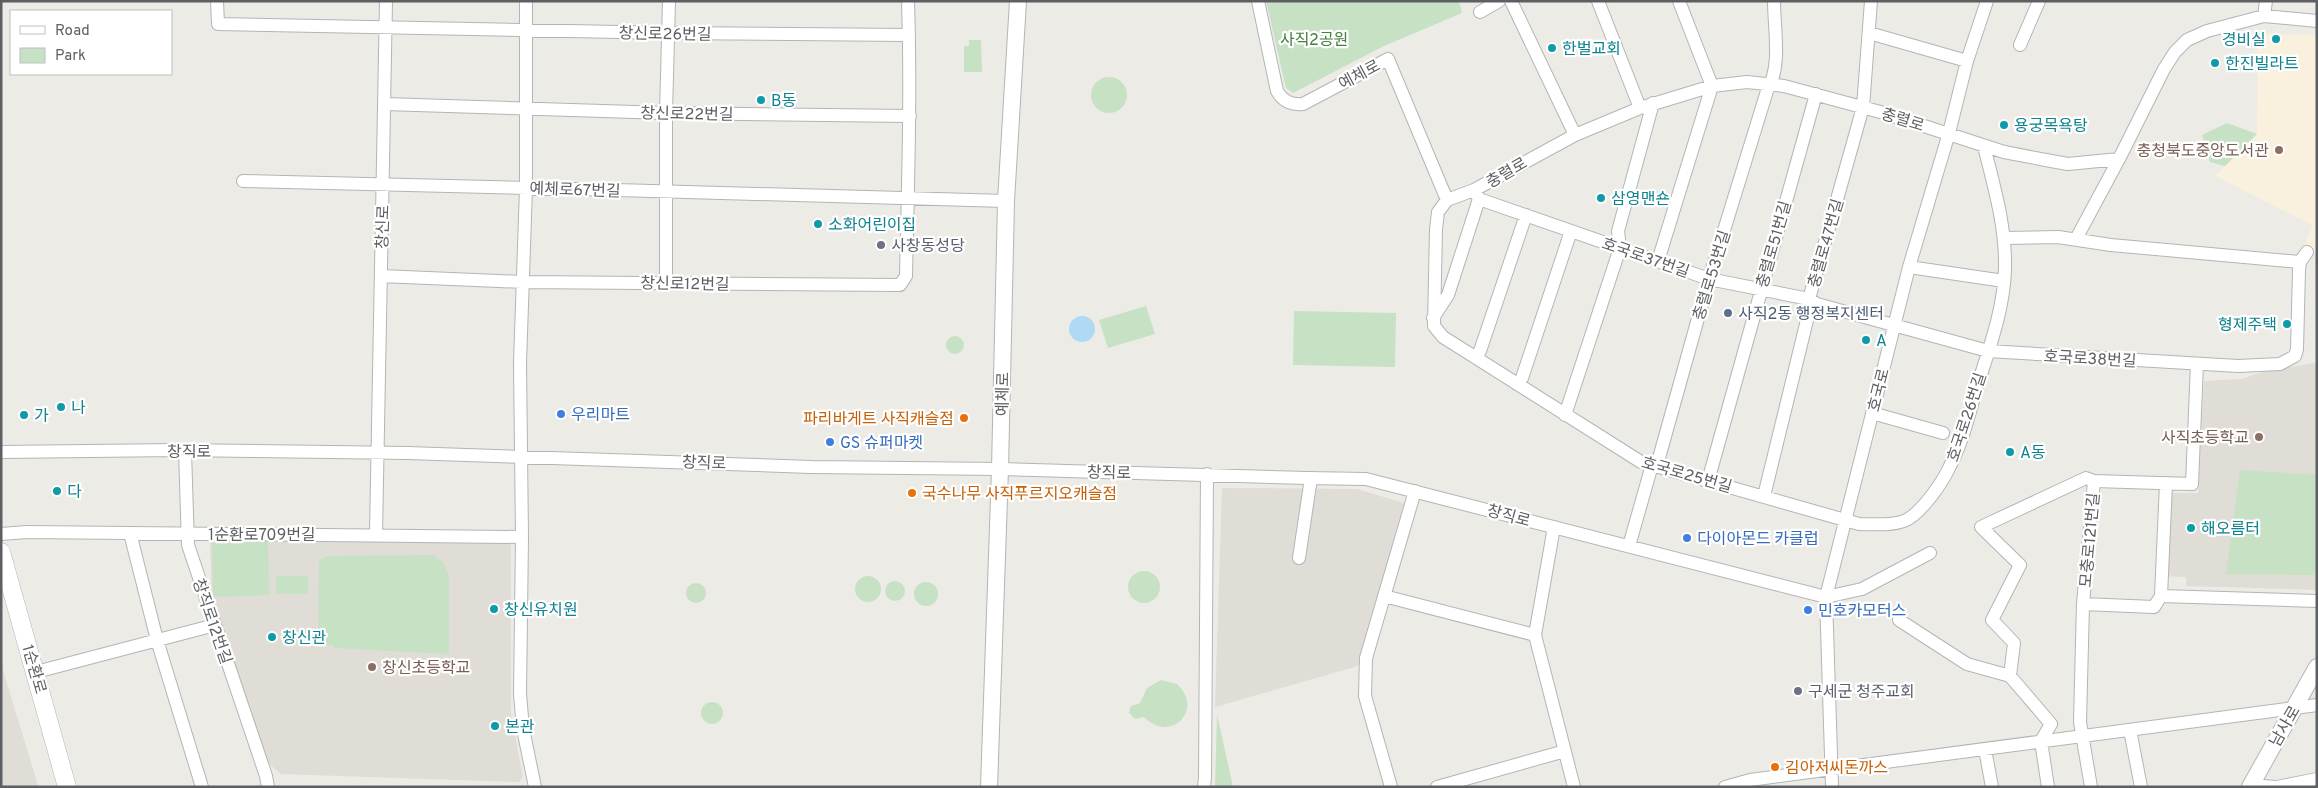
<svg xmlns="http://www.w3.org/2000/svg" width="2318" height="788" font-family="Overpass,'Noto Sans KR',sans-serif">
	<rect width="100%" height="100%" fill="#edebe5"/>
	<!-- commercial -->
	<path fill="#f9f1de" d="M2264 34 2317 35 2316 253 2304 248 2312 225 2215 176 2257 134 2258 38Z"/>
	<!-- education -->
	<path fill="#e0dcd6" d="M2315 363 2317 364V590L2186 586V577L2165 576 2169 493H2198L2204 381 2242 379 2265 371Z
		M1222 488 1357 489 1404 503 1358 666 1215 707Z
		M210 538 500 541 511 544V714L523 777 519 782 281 774 267 762 212 604Z
		M1 664 37 782 38 787H1Z"/>
	<!-- green -->
	<path fill="#c7e1c5" d="M1266 1H1459L1462 13 1384 46 1293 93 1286 88Z
		M969 40H981L982 72H964V46H969Z
		M1091 95a18 18 0 1 1 36 0a18 18 0 1 1-36 0Z
		M2227 123 2257 134 2225 166 2210 162 2202 135Z
		M1146 306 1155 334 1108 348 1099 320Z
		M1294 311 1396 313 1395 367 1293 365Z
		M946 345a9 9 0 1 1 18 0a9 9 0 1 1-18 0Z
		M2240 470 2317 475V575L2226 574Z
		M268 538 269 595 213 597 212 540Z
		M433 555 444 563 449 577V654L334 648 333 645 318 644 319 561 325 556Z
		M1128 587a16 16 0 1 1 32 0a16 16 0 1 1-32 0Z
		M276 576H308V594H276Z
		M855 589a13 13 0 1 1 26 0a13 13 0 1 1-26 0Z
		M885 591a10 10 0 1 1 20 0a10 10 0 1 1-20 0Z
		M914 594a12 12 0 1 1 24 0a12 12 0 1 1-24 0Z
		M686 593a10 10 0 1 1 20 0a10 10 0 1 1-20 0Z
		M1161 680 1177 684C1205 710 1170 744 1144 717L1135 719 1129 713 1131 706 1140 703 1147 688Z
		M701 713a11 11 0 1 1 22 0a11 11 0 1 1-22 0Z
		M1217 714 1233 787H1215Z"/>
	<!-- water -->
	<path fill="#aedaf4" d="M1069 329a13 13 0 1 1 26 0a13 13 0 1 1-26 0Z"/>
	<g fill="none" stroke-linecap="round" stroke-linejoin="round">
		<defs>
			<path id="minor" d="M217 1 218 24 668 33 909 35
				M526 1V188L520 363 522 537 520 694 523 729 535 787
				M1258 1 1277 91C1283 102 1292 105 1303 104L1388 59 1447 200
				M1511 1 1575 135
				M1598 1 1640 108
				M1480 12 1499 1
				M2264 16 2266 1
				M1869 33 1967 61
				M2020 45 2039 1
				M385 104 666 113 910 116
				M1984 146C1994 187 2006 226 2005 269 2004 309 1989 349 1977 387 1969 414 1963 441 1950 466 1943 482 1920 515 1904 521 1890 526 1873 524 1859 524L1641 462 1443 337 1434 326 1436 229 1438 212 1447 200 1474 190 1575 135 1640 108 1712 86 1747 82 1784 86 1884 113 2004 152 2051 161 2068 164 2119 159 2164 69 2175 52 2187 40 2207 31 2264 16 2317 21
				M243 181C497 188 752 192 1006 201
				M1474 190 1479 199 1709 279 1809 299 1817 304 1988 351 2238 366 2280 364 2295 356 2297 349 2299 270 2300 262 2307 252
				M2005 238 2058 237 2111 245 2300 262
				M2076 239 2119 159
				M1658 261 1712 86 1679 1
				M1909 267 2004 281
				M381 276 523 282 900 285 906 276C908 184 911 93 908 1
				M666 283V113L669 1
				M1433 318 1448 295 1479 199
				M1476 358 1480 351 1526 215
				M1517 384 1522 378 1571 231
				M1872 413 1943 433
				M1565 415 1620 248 1618 231 1653 103
				M185 451 188 545 266 776 268 787
				M1 452 175 450 408 453 811 467 1000 469 1307 478 1366 479 1826 597 1862 589 1930 553
				M1708 481 1816 94
				M1764 496 1809 312V299L1863 107 1871 1
				M1554 527 1535 635 1574 787
				M130 533 157 640 202 787
				M1 534 27 532 522 537
				M376 534 386 1
				M1629 546 1652 465 1659 458 1709 279 1767 91C1782 66 1774 30 1774 1
				M1299 558 1311 478
				M1384 596 1535 635
				M2161 596 2166 483
				M2083 604 2154 607 2161 596 2317 601
				M1899 620 1967 664 2010 676 2014 643 1992 620 2020 565 1981 527 2086 478 2094 481 2192 484 2197 364
				M36 672 215 625
				M2010 676 2051 724 2041 741 2048 787
				M2130 730 2141 787
				M1985 749 1992 787
				M2250 785 2276 787
				M1204 787 1205 778 1207 474
				M1391 787 1365 696 1366 658 1415 491
				M1437 787 1565 751
				M1725 787 1750 780 2317 705
				M1832 787 1826 597 1909 267 1949 133 1967 61 1987 1
				M2091 787 2080 722 2083 604 2094 481
				M2277 787 2317 779"/>
			<path id="tertiary" d="M989 787 1000 469 1006 201 1018 1
				M2250 787 2317 667"/>
			<path id="secondary" d="M1 552 67 787"/>
		</defs>
		<!-- minor casing -->
		<use href="#minor" stroke="#b2b5b8" stroke-width="14"/>
		<!-- tertiary casing -->
		<use href="#tertiary" stroke="#b2b5b8" stroke-width="18"/>
		<!-- secondary casing -->
		<use href="#secondary" stroke="#b1b4b8" stroke-width="19"/>
		<!-- minor -->
		<use href="#minor" stroke="#fff" stroke-width="12"/>
		<!-- tertiary -->
		<use href="#tertiary" stroke="#fff" stroke-width="16"/>
		<!-- secondary -->
		<use href="#secondary" stroke="#fff" stroke-width="18"/>
	</g>
	<!-- markers -->
	<g fill="#0f9aa8" stroke="#fff" stroke-width="2">
		<circle cx="2276" cy="39" r="5"/>
		<circle cx="1552" cy="48" r="5"/>
		<circle cx="2215" cy="63" r="5"/>
		<circle cx="761" cy="100" r="5"/>
		<circle cx="2004" cy="125" r="5"/>
		<circle cx="1601" cy="198" r="5"/>
		<circle cx="818" cy="224" r="5"/>
		<circle cx="2287" cy="324" r="5"/>
		<circle cx="1866" cy="340" r="5"/>
		<circle cx="61" cy="407" r="5"/>
		<circle cx="24" cy="415" r="5"/>
		<circle cx="2010" cy="452" r="5"/>
		<circle cx="57" cy="491" r="5"/>
		<circle cx="2191" cy="528" r="5"/>
		<circle cx="494" cy="609" r="5"/>
		<circle cx="272" cy="637" r="5"/>
		<circle cx="495" cy="726" r="5"/>
	</g>
	<g fill="#8d6e63" stroke="#fff" stroke-width="2">
		<circle cx="2279" cy="150" r="5"/>
		<circle cx="2259" cy="437" r="5"/>
		<circle cx="372" cy="667" r="5"/>
	</g>
	<g fill="#6b7280" stroke="#fff" stroke-width="2">
		<circle cx="881" cy="245" r="5"/>
		<circle cx="1798" cy="691" r="5"/>
	</g>
	<circle fill="#5c6f8a" stroke="#fff" stroke-width="2" cx="1728" cy="313" r="5"/>
	<g fill="#3f7fe0" stroke="#fff" stroke-width="2">
		<circle cx="561" cy="414" r="5"/>
		<circle cx="830" cy="442" r="5"/>
		<circle cx="1687" cy="538" r="5"/>
		<circle cx="1808" cy="610" r="5"/>
	</g>
	<g fill="#e8710a" stroke="#fff" stroke-width="2">
		<circle cx="964" cy="418" r="5"/>
		<circle cx="912" cy="493" r="5"/>
		<circle cx="1775" cy="767" r="5"/>
	</g>
	<g text-anchor="middle" stroke-width="4.5" stroke-linejoin="round" paint-order="stroke">
		<!-- street labels -->
		<g font-size="16" fill="#5d6063" stroke="#fff">
			<text transform="translate(665 33) rotate(1)" y="6">창신로26번길</text>
			<text transform="translate(1359 74) rotate(-28)" y="6">예체로</text>
			<text transform="translate(687 113) rotate(1)" y="6">창신로22번길</text>
			<text transform="translate(1903 119) rotate(17)" y="6">충렬로</text>
			<text transform="translate(1506 172) rotate(-30)" y="6">충렬로</text>
			<text transform="translate(575 189) rotate(2)" y="6">예체로67번길</text>
			<text transform="translate(382 227) rotate(-88)" y="6">창신로</text>
			<text transform="translate(1825 243) rotate(-74)" y="6">충렬로47번길</text>
			<text transform="translate(1773 244) rotate(-74)" y="6">충렬로51번길</text>
			<text transform="translate(1646 257) rotate(19)" y="6">호국로37번길</text>
			<text transform="translate(1711 275) rotate(-73)" y="6">충렬로53번길</text>
			<text transform="translate(685 283) rotate(1)" y="6">창신로12번길</text>
			<text transform="translate(2090 358) rotate(3)" y="6">호국로38번길</text>
			<text transform="translate(1878 390) rotate(-76)" y="6">호국로</text>
			<text transform="translate(1002 394) rotate(-89)" y="6">예체로</text>
			<text transform="translate(1966 417) rotate(-72)" y="6">호국로26번길</text>
			<text x="189" y="457">창직로</text>
			<text transform="translate(704 462) rotate(2)" y="6">창직로</text>
			<text transform="translate(1109 472) rotate(1)" y="6">창직로</text>
			<text transform="translate(1687 474) rotate(16)" y="6">호국로25번길</text>
			<text transform="translate(1509 515) rotate(15)" y="6">창직로</text>
			<text x="262" y="540">1순환로709번길</text>
			<text transform="translate(2089 540) rotate(-85)" y="6">모충로121번길</text>
			<text transform="translate(213 621) rotate(71)" y="6">창직로12번길</text>
			<text transform="translate(35 669) rotate(74)" y="6">1순환로</text>
			<text transform="translate(2284 726) rotate(-60)" y="6">남사로</text>
		</g>
		<!-- park labels -->
		<g font-size="16" fill="#427f40" stroke="#fff">
			<text x="1314" y="45">사직2공원</text>
		</g>
		<!-- culture labels -->
		<g font-size="16" fill="#0d838f" stroke="#fff" text-anchor="start">
			<text x="2266" y="45" text-anchor="end">경비실</text>
			<text x="1562" y="54">한벌교회</text>
			<text x="2225" y="69">한진빌라트</text>
			<text x="771" y="106">B동</text>
			<text x="2014" y="131">용궁목욕탕</text>
			<text x="1611" y="204">삼영맨숀</text>
			<text x="828" y="230">소화어린이집</text>
			<text x="2277" y="330" text-anchor="end">형제주택</text>
			<text x="1876" y="346">A</text>
			<text x="71" y="413">나</text>
			<text x="34" y="421">가</text>
			<text x="2020" y="458">A동</text>
			<text x="67" y="497">다</text>
			<text x="2201" y="534">해오름터</text>
			<text x="504" y="615">창신유치원</text>
			<text x="282" y="643">창신관</text>
			<text x="505" y="732">본관</text>
		</g>
		<!-- education labels -->
		<g font-size="16" fill="#785e54" stroke="#fff" text-anchor="end">
			<text x="2269" y="156">충청북도중앙도서관</text>
			<text x="2249" y="443">사직초등학교</text>
			<text x="382" y="673" text-anchor="start">창신초등학교</text>
		</g>
		<!-- worship labels -->
		<g font-size="16" fill="#5b616d" stroke="#fff" text-anchor="start">
			<text x="891" y="251">사창동성당</text>
			<text x="1808" y="697">구세군 청주교회</text>
		</g>
		<!-- service labels -->
		<g font-size="16" fill="#4e5e75" stroke="#fff" text-anchor="start">
			<text x="1738" y="319">사직2동 행정복지센터</text>
		</g>
		<!-- shop labels -->
		<g font-size="16" fill="#366cbe" stroke="#fff" text-anchor="start">
			<text x="571" y="420">우리마트</text>
			<text x="840" y="448">GS 슈퍼마켓</text>
			<text x="1697" y="544">다이아몬드 카클럽</text>
			<text x="1818" y="616">민호카모터스</text>
		</g>
		<!-- food labels -->
		<g font-size="16" fill="#c56008" stroke="#fff" text-anchor="start">
			<text x="954" y="424" text-anchor="end">파리바게트 사직캐슬점</text>
			<text x="922" y="499">국수나무 사직푸르지오캐슬점</text>
			<text x="1785" y="773">김아저씨돈까스</text>
		</g>
	</g>
	<!-- border -->
	<rect width="2318" height="788" fill="none" stroke="#5d6063" stroke-width="5"/>
	<!-- legend -->
	<rect x="10" y="10" width="162" height="65" fill="#ffffff" stroke="#bebfc1"/>
	<rect x="20" y="26" width="25" height="8" fill="#ffffff" stroke="#bebfc1"/>
	<text x="55" y="35" font-size="15" fill="#5d6063">Road</text>
	<rect x="20" y="48" width="25" height="15" fill="#c7e1c5" stroke="#bebfc1"/>
	<text x="55" y="60" font-size="15" fill="#5d6063">Park</text>
</svg>
